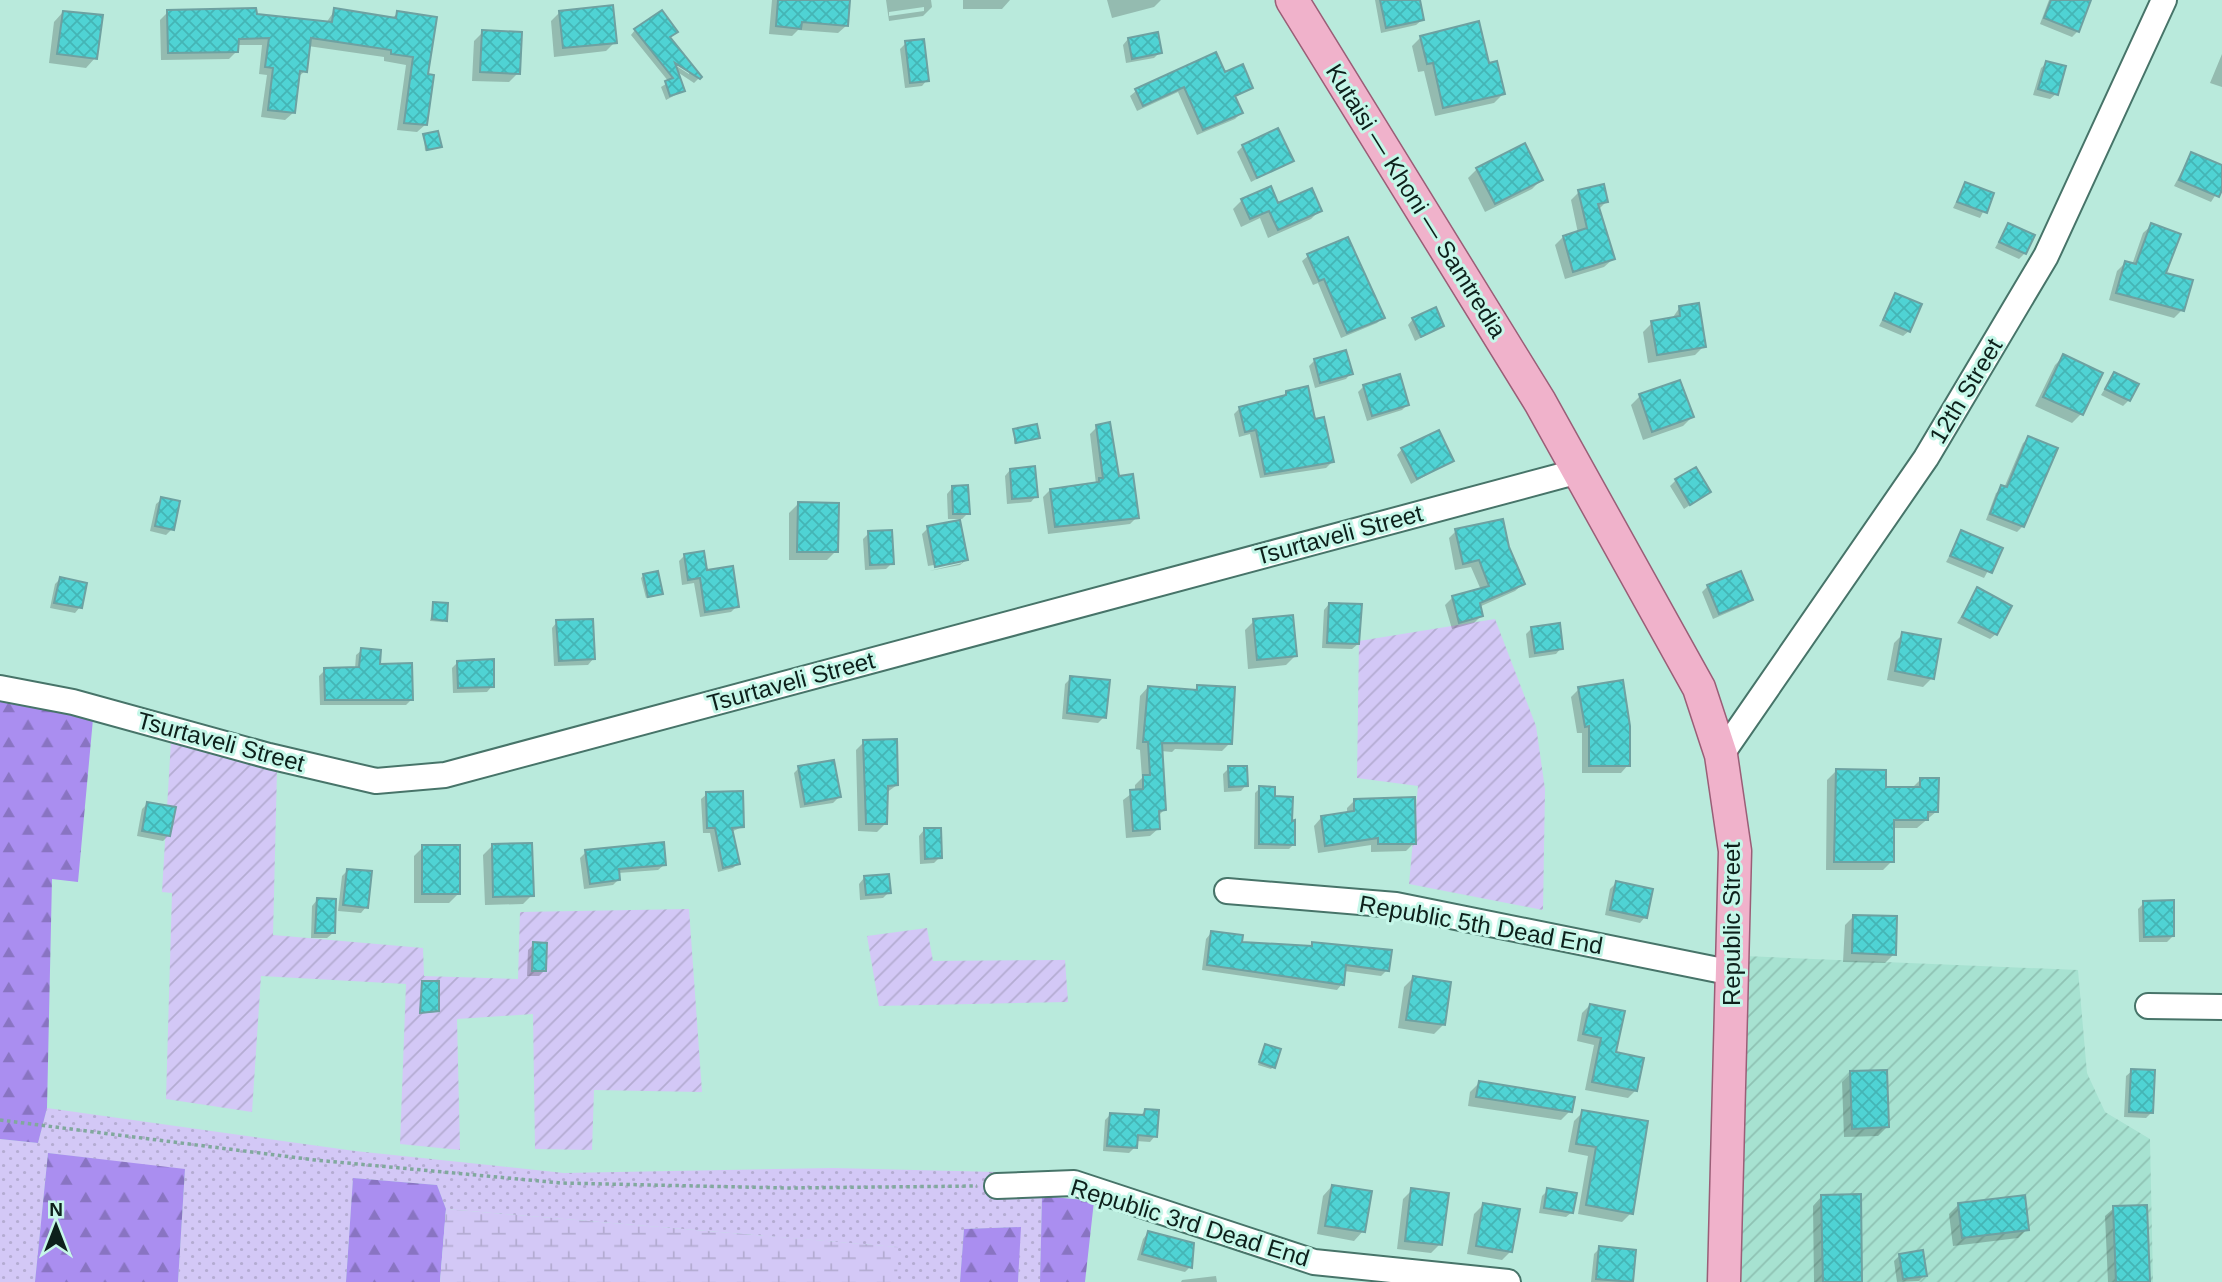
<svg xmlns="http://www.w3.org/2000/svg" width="2222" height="1282" font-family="Arial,sans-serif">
	<defs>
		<pattern id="industrial-furrows" width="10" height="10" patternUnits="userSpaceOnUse" patternTransform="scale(1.75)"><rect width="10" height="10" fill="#a7e2d1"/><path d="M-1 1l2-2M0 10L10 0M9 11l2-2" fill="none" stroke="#8fc2b3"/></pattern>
		<pattern id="grass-dots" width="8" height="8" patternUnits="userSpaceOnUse" patternTransform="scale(1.75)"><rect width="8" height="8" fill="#d3c8f6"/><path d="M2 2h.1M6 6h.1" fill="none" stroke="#b4acd2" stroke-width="1.8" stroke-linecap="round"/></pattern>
		<pattern id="forest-firs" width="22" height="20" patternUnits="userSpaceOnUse" patternTransform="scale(1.75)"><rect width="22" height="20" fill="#aa8ef0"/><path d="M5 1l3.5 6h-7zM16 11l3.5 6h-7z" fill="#8974c2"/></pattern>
		<pattern id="wetland-marsh" width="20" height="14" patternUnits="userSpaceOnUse" patternTransform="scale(1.75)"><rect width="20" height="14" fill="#d3c8f6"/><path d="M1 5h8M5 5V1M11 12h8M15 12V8" fill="none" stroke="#b4acd2"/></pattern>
		<pattern id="garden-furrows" width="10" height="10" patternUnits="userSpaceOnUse" patternTransform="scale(1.75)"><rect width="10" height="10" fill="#d3c8f6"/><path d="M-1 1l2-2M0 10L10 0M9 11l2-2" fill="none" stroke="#b4acd2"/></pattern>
		<pattern id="building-cross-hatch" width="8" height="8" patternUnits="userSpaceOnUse" patternTransform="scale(1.75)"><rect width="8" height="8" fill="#4fd3d4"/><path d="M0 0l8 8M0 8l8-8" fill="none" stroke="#44b5b5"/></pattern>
	</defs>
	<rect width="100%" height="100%" fill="#b9eadc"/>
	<!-- industrial -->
	<path fill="url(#industrial-furrows)" d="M1745 956 2078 970 2087 1073 2105 1112 2150 1139 2153 1282H1733Z"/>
	<!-- grass -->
	<path fill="url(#grass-dots)" d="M47 1108 355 1151 564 1173 833 1168 1037 1173 1042 1196 1040 1282H1018L1020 1227 964 1229 960 1282H897V1247L446 1209 437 1185 353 1178 346 1282H178L185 1170 48 1153 35 1282H0V1139L38 1143Z"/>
	<!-- forest -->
	<path fill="url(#forest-firs)" d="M0 701 93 719 78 882 52 879 47 1108 38 1143 0 1139Z
		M48 1153 185 1169 178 1282H35Z
		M353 1178 437 1185 446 1209 440 1282H346Z
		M1042 1196 1094 1201 1085 1282H1040Z
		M1021 1227 1018 1282H960L964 1229Z"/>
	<!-- wetland -->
	<path fill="url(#wetland-marsh)" d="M446 1209 898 1247 897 1282H440Z"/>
	<!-- garden -->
	<path fill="url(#garden-furrows)" d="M1495 619 1536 726 1545 789 1543 910 1409 884 1418 786 1357 778 1359 641Z
		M171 741 277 770 273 935 423 948 424 976 518 979 520 912 689 909 702 1092 594 1090 592 1150 535 1149 533 1014 457 1019 460 1150 400 1144 406 984 261 976 252 1112 166 1099 172 893 162 892Z
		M927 928 933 961 1065 960 1068 1002 879 1006 867 936Z"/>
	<!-- shadow -->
	<path fill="#0003" fill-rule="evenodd" d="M849 0 846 26 838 33 798 30 792 36 769 34 772 0Z
		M886 0H931L932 7 923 16 889 21ZM924 7V11L889 16V12Z
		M963 0H1010L1002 9H963Z
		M1107 0H1161L1154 7 1112 18Z
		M1375 0H1418L1422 20 1416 25 1381 33Z
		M2049 0H2082L2078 31 2072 37 2040 24Z
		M335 10 391 19 398 13 426 76 425 125 417 132 397 130 406 65 384 61V57L308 46 305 71 297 78 293 113 285 120 261 117 267 75 259 74 262 45H237V51L229 59 161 60 160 20 168 12 255 15 326 23Z
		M63 12 95 58 86 68 49 63 54 22Z
		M560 12 615 42 606 51 554 57 551 21Z
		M635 30 668 38 700 77 694 83 676 71 683 91 666 100 661 87 669 82 631 35ZM669 57 689 70V74L667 60Z
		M483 32 518 73 509 82 472 81 474 41Z
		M1421 37 1488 65 1503 94 1494 103 1435 116 1424 71 1418 72 1412 46Z
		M1128 39 1160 52 1154 58 1126 63 1123 45Z
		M906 43 927 80 922 86 905 88 900 49Z
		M2222 54V87L2210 83Z
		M2047 63 2056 94 2050 99 2033 95 2041 68Z
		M1224 74 1251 88 1234 98 1241 113 1235 119 1197 135 1178 92 1137 111 1130 96 1136 91Z
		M424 135 440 146 425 151Z
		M1243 146 1291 161 1251 182 1237 152Z
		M2191 154 2222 167V185L2211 202 2174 186Z
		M1477 169 1541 180 1532 189 1485 212 1468 178Z
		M1965 184 1992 194 1980 218 1953 208Z
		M1579 192 1606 202 1598 210 1613 259 1604 267 1565 279 1555 245 1563 237 1578 233 1571 200Z
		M1242 200 1278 205 1320 210 1311 219 1268 238 1260 218 1241 227 1233 209Z
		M2008 225 2025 253 2019 259 1995 248Z
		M2152 225 2164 274 2182 310 2174 318 2109 300 2117 271 2125 263 2132 265 2143 233Z
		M1308 256 1383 317 1377 323 1341 338 1318 283 1313 285 1302 261Z
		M1896 295 1909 331 1903 336 1879 326Z
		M1680 307 1704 346 1695 355 1648 363 1643 332 1652 323 1671 320Z
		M1413 319 1442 326 1415 341 1408 325Z
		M2064 356 2081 414 2072 423 2035 406 2055 365Z
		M1315 360 1351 373 1346 379 1315 388 1309 366Z
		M2114 374 2129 400 2123 406 2101 395Z
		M1364 386 1407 405 1402 410 1367 421 1358 392Z
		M1286 393 1314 421 1332 462 1326 468 1260 478 1250 434 1239 437 1234 414 1240 408 1281 398Z
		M1640 396 1692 417 1683 426 1643 440 1631 405Z
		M1097 427 1137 517 1130 524 1048 534 1043 497 1050 490 1096 484 1090 434Z
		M1014 431 1038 438 1014 444Z
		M2029 438 2023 526 2017 532 1986 520 1996 493 2004 488 2023 443Z
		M1402 449 1452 461 1411 484 1397 455Z
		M1010 470 1036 496 1031 502 1007 504 1005 476Z
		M1676 480 1709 492 1684 509 1670 486Z
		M952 488 968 513 962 519H948L947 494Z
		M162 499 172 529 166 535 150 531 156 504Z
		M798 504 836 551 827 560H789V513Z
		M928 528 966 560 960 565 929 571 962 563V560L928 566 922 534Z
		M1456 531 1507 547 1523 584 1515 591 1479 607 1481 616 1474 623 1452 629 1445 605 1452 598 1481 590 1471 567 1455 570 1449 538Z
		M869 533 892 563 886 569 865 570 863 539Z
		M1962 533 2000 549 1984 578 1946 562Z
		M684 556 737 606 731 612 700 617 694 583 682 585 679 561Z
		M644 575 661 593 659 595 646 598 641 578Z
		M60 579 80 607 75 613 50 608 55 584Z
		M1708 586 1751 600 1745 605 1713 619 1702 592Z
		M1977 590 1996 634 1990 639 1957 623Z
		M434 604 445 620 443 622 430 621Z
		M1329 604 1358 644 1352 649 1322 648 1324 610Z
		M1254 621 1295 656 1286 665 1248 669 1245 630Z
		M557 622 593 659 588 665 554 666 552 628Z
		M1532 628 1561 648 1556 654 1529 658 1526 634Z
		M1903 634 1932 678 1923 687 1887 680 1894 643Z
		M362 650 412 699 406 705H320L319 676 325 670 355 669 356 655Z
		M458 662 492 686 487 692 453 693 452 668Z
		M1071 678 1104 717 1098 723 1062 719 1065 684Z
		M1148 687 1193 691 1198 687 1230 743 1222 751 1175 749 1172 752 1161 751 1164 810 1158 816 1159 828 1150 836 1126 838 1123 800 1135 791V785L1142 778 1140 750 1136 749 1140 696Z
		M1579 689 1628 765 1621 773H1582V733H1577L1571 697Z
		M864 742 897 785 886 793V823L877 832 858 831 856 750Z
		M799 768 839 797 833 803 800 808 794 773Z
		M1229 768 1246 785 1241 791 1224 792 1223 774Z
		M1836 771 1884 788 1911 789 1920 780 1937 811 1917 828H1892V861L1883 870H1826L1827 780Z
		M1260 788 1273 798 1290 823 1294 844 1289 849H1254L1255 793Z
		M707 794 742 827 731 832 738 863 733 868 718 872 710 833H703L701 799Z
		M1354 801 1414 843 1406 851 1371 852V845L1318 853 1314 826 1321 818 1347 814V808Z
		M147 804 169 835 163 841 137 836 142 809Z
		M924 830 940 857 934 863 920 864 919 836Z
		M492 846 532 895 523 904 485 905 483 855Z
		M423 847 458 894 449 903H414V856Z
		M586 852 664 865 658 870 618 873 619 879 613 885 584 889 580 858Z
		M347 871 366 907 361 913 338 911 342 876Z
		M864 878 889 892 883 898 860 900 859 884Z
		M1616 883 1645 917 1640 923 1605 915 1610 889Z
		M317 900 333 933 327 938H311L312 906Z
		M2144 903 2173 936 2167 942H2139L2138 909Z
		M1854 916 1894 954 1885 963 1843 962 1845 925Z
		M1211 933 1240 944 1309 948 1313 944 1387 970 1381 976 1344 971 1342 984 1337 990 1202 970 1206 939Z
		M534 944 544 971 539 976H527L528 950Z
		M1413 978 1443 1025 1434 1034 1398 1028 1404 987Z
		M423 982 438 1010 435 1012 419 1014Z
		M1590 1005 1636 1090 1628 1098 1585 1090 1594 1045 1577 1041 1582 1013Z
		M1265 1046 1273 1067 1271 1069 1258 1065Z
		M2132 1071 2151 1113 2146 1118 2124 1117 2126 1076Z
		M1851 1073 1887 1127 1878 1136 1844 1137 1842 1082Z
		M1479 1083 1570 1111 1561 1120 1468 1106 1470 1092Z
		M1145 1111 1155 1136 1150 1142 1136 1141 1135 1147 1129 1153 1103 1151 1105 1120 1110 1115 1139 1117Z
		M1583 1112 1631 1213 1622 1222 1578 1214 1588 1156 1568 1152 1574 1121Z
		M1332 1186 1363 1231 1354 1241 1317 1234 1323 1196Z
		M1412 1190 1440 1244 1431 1253 1397 1249 1403 1199Z
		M1548 1190 1572 1212 1566 1217 1539 1213 1542 1196Z
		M1822 1196 1860 1282H1814L1813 1206Z
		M1483 1205 1511 1251 1502 1260 1467 1254 1474 1214Z
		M1958 1205 2027 1229 2018 1238 1953 1246 1949 1214Z
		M2114 1208 2148 1282H2108L2105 1216Z
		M1148 1233 1190 1267 1185 1272 1137 1260 1143 1239Z
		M1600 1248 1635 1252 1631 1282H1591L1594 1254Z
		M1900 1255 1925 1275 1919 1281 1897 1282 1894 1261Z
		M1216 1276 1217 1282H1181L1182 1280Z"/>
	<!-- building -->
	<path fill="url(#building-cross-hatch)" stroke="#6ea1a1" stroke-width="2" d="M778 0H850L848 26 802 22 801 29 776 26Z
		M1380 0H1420L1424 20 1386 28Z
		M2051 0H2091L2079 32 2044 18Z
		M613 5 617 43 563 48 559 11Z
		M256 8 257 14 332 22 334 8 396 18 397 11 437 17 428 74 434 75 427 125 404 123 413 57 391 54V50L311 38 307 72 300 71 295 113 268 110 273 68 265 67 269 38 239 39 238 52 168 53 167 10Z
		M662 10 678 32 670 37 702 77 700 79 675 63 685 91 670 96 665 81 673 78 634 29Z
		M63 11 103 15 97 59 57 54Z
		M1479 21 1489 63 1497 61 1505 94 1443 108 1433 63 1427 64 1420 36Z
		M482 30 522 32 520 74 480 72Z
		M1158 32 1162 53 1132 59 1128 38Z
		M924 39 929 81 910 83 905 41Z
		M1216 52 1225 72 1243 64 1253 88 1235 96 1243 113 1203 130 1184 87 1143 106 1135 89Z
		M2046 61 2066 66 2058 95 2038 89Z
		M1278 128 1294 161 1257 178 1242 145Z
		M438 131 442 147 427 150 423 134Z
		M1525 143 1543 180 1495 204 1476 168Z
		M2191 152 2222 165V190L2219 197 2179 180Z
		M1965 182 1994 193 1987 213 1957 202Z
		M1604 184 1608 202 1598 204 1615 259 1573 272 1563 236 1587 228 1578 190Z
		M1271 186 1278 203 1312 188 1322 211 1278 230 1269 211 1250 219 1241 199Z
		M2008 223 2035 235 2026 254 1999 242Z
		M2151 223 2181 234 2166 273 2193 280 2184 311 2116 293 2125 261 2136 264Z
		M1348 237 1385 318 1347 333 1324 279 1319 281 1307 254Z
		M1895 293 1922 304 1910 332 1883 320Z
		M1699 303 1706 347 1657 355 1651 321 1680 316 1679 306Z
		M1436 307 1444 326 1421 337 1412 318Z
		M1346 350 1353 374 1320 383 1314 359Z
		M2063 354 2103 373 2083 415 2043 397Z
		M2114 372 2139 384 2130 401 2105 389Z
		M1400 374 1409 405 1372 416 1363 385Z
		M1680 380 1694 417 1652 432 1639 394Z
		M1308 386 1315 419 1324 417 1334 462 1265 474 1256 430 1245 432 1239 407 1286 395V391Z
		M1110 422 1119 476 1133 474 1139 518 1055 527 1050 489 1099 482V478H1103L1096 425Z
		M1037 424 1040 438 1016 443 1013 429Z
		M1439 430 1454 461 1417 479 1401 448Z
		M2028 436 2058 448 2024 527 1990 514 2001 485 2007 487Z
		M1035 466 1038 497 1012 499 1010 469Z
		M1696 467 1711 492 1690 505 1675 479Z
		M968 485 970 514H953L952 486Z
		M161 497 180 501 174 530 155 526Z
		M798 502 839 503 838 552H797Z
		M1503 519 1509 547 1525 584 1480 603 1483 616 1459 623 1452 596 1489 586 1479 560 1463 564 1455 529Z
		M960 520 968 560 935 567 927 526Z
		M892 530 894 564 870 565 868 531Z
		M1961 530 2003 548 1992 573 1950 556Z
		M704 551 707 570 733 566 739 607 705 612 700 578 688 580 684 554Z
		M658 571 663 594 648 597 643 574Z
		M1741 571 1753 600 1719 614 1707 585Z
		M60 577 87 583 82 608 54 603Z
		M1977 587 2012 606 1997 635 1962 617Z
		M433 602 448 603 447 621 432 619Z
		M1329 603 1362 604 1359 644 1327 643Z
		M1293 615 1297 656 1257 660 1253 619Z
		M593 619 595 659 559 661 556 620Z
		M1560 623 1563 649 1535 653 1531 627Z
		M1902 632 1941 639 1934 679 1895 671Z
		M361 648 381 650 380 664 412 663 413 700H325L324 668 359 667Z
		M494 659V687L458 688 457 661Z
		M1070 676 1110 680 1106 718 1067 713Z
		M1623 680 1630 726V766H1589V726L1585 727 1578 687Z
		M1197 685 1235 687 1232 744 1162 743 1166 810 1159 811 1160 829 1133 831 1130 790 1143 789V775H1150L1148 742H1143L1148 686 1197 690Z
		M897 739 898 785 888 786 887 824H866L863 740Z
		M834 760 841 797 805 804 798 766Z
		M1228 766H1247L1248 786 1229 787Z
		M1836 769 1886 770V787H1920V778H1939L1938 812H1928V820H1894V862H1834Z
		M1259 786 1275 787V796L1293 797 1292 821 1295 820V845L1259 844Z
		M743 791 744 827 732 828 740 864 723 868 715 828H707L706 792Z
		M1415 797 1416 844H1378V838L1325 846 1321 816 1354 811V799Z
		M147 802 176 807 170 836 142 831Z
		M924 828H941L942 858 925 859Z
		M664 842 666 865 619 869 620 880 590 884 585 850Z
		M532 843 534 896 493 897 492 844Z
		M422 845H460V894H422Z
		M347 869 372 871 368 908 343 905Z
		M889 874 891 893 866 895 864 876Z
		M1616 881 1653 889 1647 918 1610 910Z
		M317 898 336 899 335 933H315Z
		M2174 900V936L2144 937 2143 901Z
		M1853 915 1897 916 1896 955 1852 953Z
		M1211 931 1243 935 1242 942 1312 946V942L1392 950 1389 971 1346 965 1344 985 1207 965Z
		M533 942 547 943 546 971H532Z
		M1413 976 1451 982 1445 1025 1406 1020Z
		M422 981H439V1011L420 1013Z
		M1590 1004 1625 1011 1616 1052 1644 1058 1637 1091 1592 1082 1601 1038 1583 1034Z
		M1265 1044 1281 1049 1275 1068 1259 1062Z
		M2131 1069 2155 1070 2153 1113 2129 1112Z
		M1887 1070 1889 1127 1852 1129 1850 1071Z
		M1479 1081 1575 1097 1572 1112 1476 1097Z
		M1145 1109 1159 1110 1157 1137 1138 1135 1137 1148 1107 1146 1110 1113 1144 1115Z
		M1582 1110 1648 1121 1633 1214 1586 1205 1596 1147 1576 1144Z
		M1332 1185 1372 1191 1365 1232 1325 1226Z
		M1411 1188 1449 1193 1442 1245 1405 1241Z
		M1547 1188 1577 1193 1573 1213 1544 1208Z
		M1861 1194 1862 1282H1823L1821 1195Z
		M2025 1195 2029 1230 1962 1238 1958 1203Z
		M1483 1203 1520 1209 1512 1252 1476 1246Z
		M2147 1205 2150 1282H2116L2113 1206Z
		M1148 1231 1194 1243 1192 1268 1142 1254Z
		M1599 1246 1636 1250 1633 1282 1596 1279Z
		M1923 1250 1927 1276 1903 1279 1899 1254Z"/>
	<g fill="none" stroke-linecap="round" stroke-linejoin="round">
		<defs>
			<path id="minor" d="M0 688 73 702 269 756 376 781 445 775 1579 471
				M1721 755 1926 458 2046 256 2164 0
				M1227 891 1396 905 1733 973
				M2148 1006 2222 1007
				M997 1186 1074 1183 1314 1262 1508 1282"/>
			<path id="major" d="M1292 0 1540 402 1699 688 1721 755 1735 851 1724 1282"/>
		</defs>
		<!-- minor casing -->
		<use href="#minor" stroke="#477469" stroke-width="28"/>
		<!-- major casing -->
		<use href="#major" stroke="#9a5e77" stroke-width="35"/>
		<!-- path -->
		<path stroke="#81a89d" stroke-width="3.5" stroke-dasharray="3.5 3.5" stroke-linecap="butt" d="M0 1120 315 1160 561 1183 787 1188 977 1186"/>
		<!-- minor -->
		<use href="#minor" stroke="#fff" stroke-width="24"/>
		<!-- major -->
		<use href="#major" stroke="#f0b2cb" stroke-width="32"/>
	</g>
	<g text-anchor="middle" stroke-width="6" stroke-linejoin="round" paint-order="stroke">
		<!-- street labels -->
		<g font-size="24" fill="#0d201b" stroke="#c6f7e9">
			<text transform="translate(1416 201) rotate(58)" y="8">Kutaisi — Khoni — Samtredia</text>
			<text transform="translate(1966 391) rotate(-59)" y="8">12th Street</text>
			<text transform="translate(1339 535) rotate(-15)" y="8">Tsurtaveli Street</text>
			<text transform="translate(791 682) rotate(-15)" y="8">Tsurtaveli Street</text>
			<text transform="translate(221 742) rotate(15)" y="8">Tsurtaveli Street</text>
			<text transform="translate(1732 924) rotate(-90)" y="8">Republic Street</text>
			<text transform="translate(1481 925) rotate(10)" y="8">Republic 5th Dead End</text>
			<text transform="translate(1190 1223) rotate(17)" y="8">Republic 3rd Dead End</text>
		</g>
	</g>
	<!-- north arrow -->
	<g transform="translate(56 1226)" stroke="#c6f7e9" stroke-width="5" paint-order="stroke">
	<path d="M0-5L12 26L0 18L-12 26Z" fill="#0d201b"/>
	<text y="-10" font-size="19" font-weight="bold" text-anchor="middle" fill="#0d201b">N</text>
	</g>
</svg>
